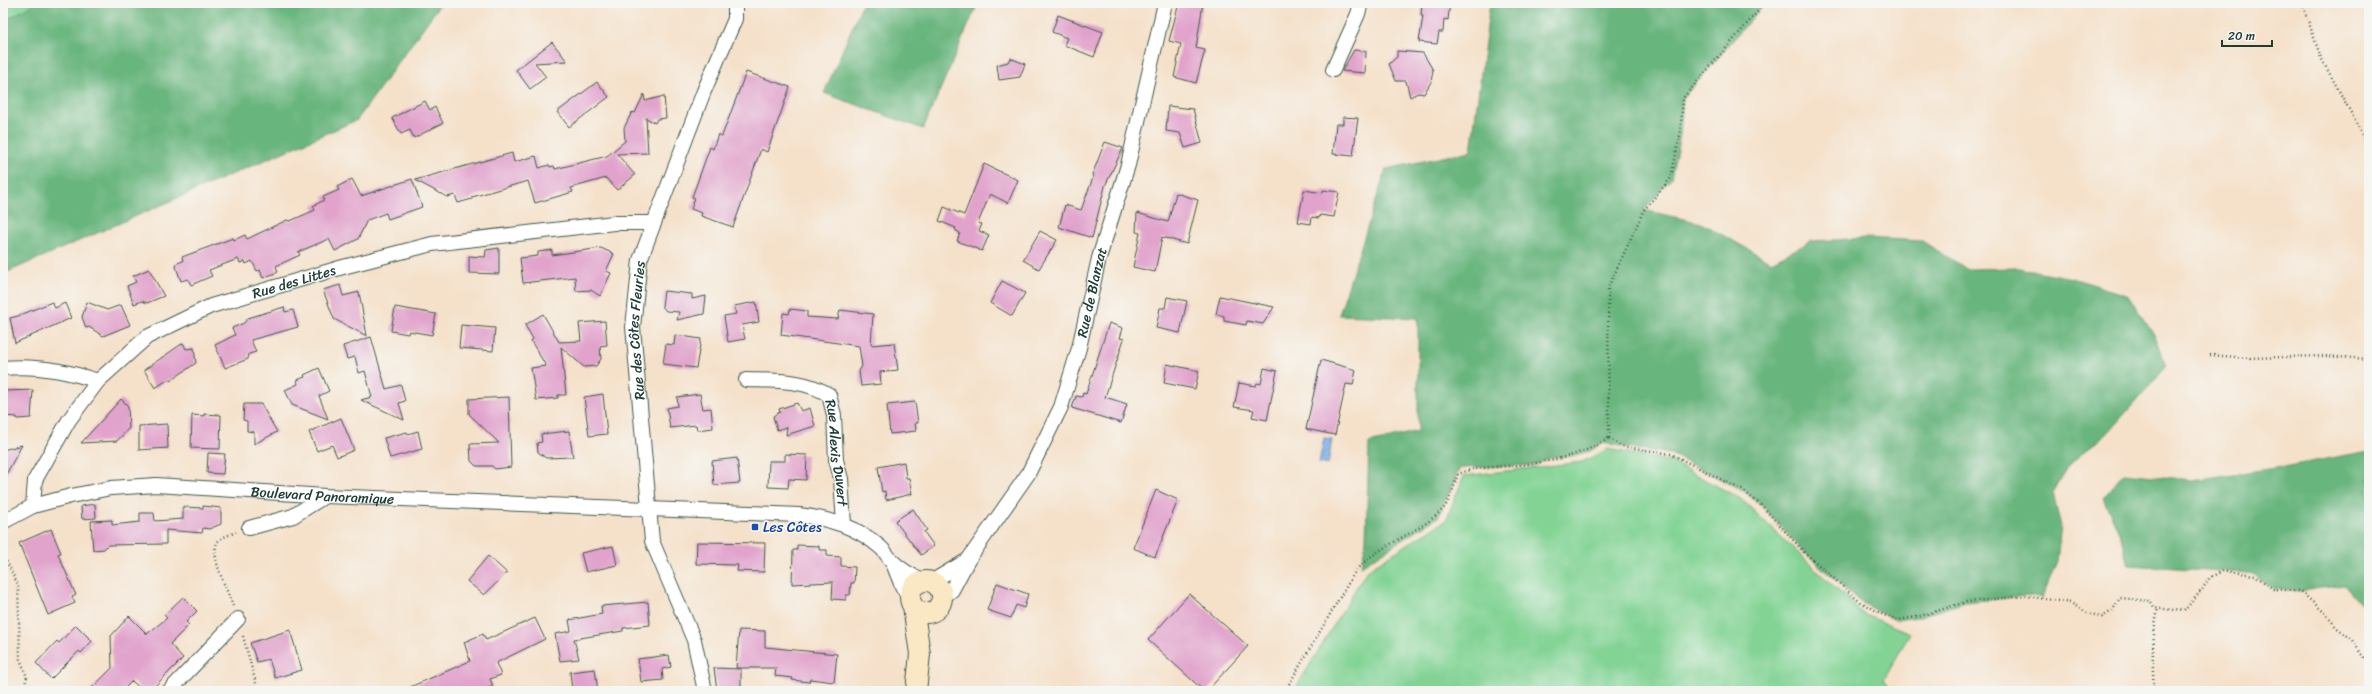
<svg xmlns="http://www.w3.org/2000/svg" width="2372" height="694" font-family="Sriracha,sans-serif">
	<rect width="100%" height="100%" fill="#f6f6f2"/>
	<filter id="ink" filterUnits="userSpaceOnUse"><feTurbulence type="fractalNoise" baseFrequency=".025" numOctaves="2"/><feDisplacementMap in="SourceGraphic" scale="8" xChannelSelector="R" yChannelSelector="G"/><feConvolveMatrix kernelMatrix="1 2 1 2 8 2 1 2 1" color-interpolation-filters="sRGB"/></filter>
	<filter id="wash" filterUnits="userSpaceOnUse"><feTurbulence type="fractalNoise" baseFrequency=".012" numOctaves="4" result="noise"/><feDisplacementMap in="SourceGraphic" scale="16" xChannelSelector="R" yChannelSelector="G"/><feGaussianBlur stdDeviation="0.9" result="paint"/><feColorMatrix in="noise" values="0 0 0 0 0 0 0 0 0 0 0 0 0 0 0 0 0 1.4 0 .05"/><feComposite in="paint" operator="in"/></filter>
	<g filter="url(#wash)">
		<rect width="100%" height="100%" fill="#f5e1ca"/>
		<!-- green -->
		<path fill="#82d394" stroke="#508864" d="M3 3H36L3 22Z
			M1608 449 1672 462 1741 499 1863 614 1910 633 1884 680 1892 691H1294L1367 570 1446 520 1464 476 1582 462Z"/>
		<!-- forest -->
		<path fill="#69b57e" stroke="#447959" d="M36 3H441L357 120 3 274V22Z
			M863 3H978L923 129 824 93Z
			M1490 3H1765L1683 98 1680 135 1671 178 1644 210 1701 223 1771 262 1812 241 1867 238 1922 241 1967 269 2019 268 2072 278 2129 296 2154 336 2167 366 2106 435 2069 464 2053 493 2061 526 2057 561 2042 598 2026 596 1966 602 1917 617 1897 620 1882 614 1859 601 1804 552 1764 508 1744 491 1671 454 1602 443 1590 451 1571 456 1552 457 1535 465 1460 468 1438 517 1361 566 1366 540 1369 443 1418 431V318L1339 315 1386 169 1471 151Z
			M2369 451V614L2344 585 2300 591 2273 589 2255 575 2223 571 2128 565 2121 537 2103 498 2124 473 2192 480 2283 467Z"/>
		<!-- water -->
		<path fill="#7eaee9" stroke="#4e768e" d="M1324 438 1332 439 1328 465 1319 463Z"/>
		<g id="blocks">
			<!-- building -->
			<path fill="#e1a3cc" d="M1179 3H1203L1196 48 1205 50 1196 83 1174 77 1181 44 1169 41Z
				M1422 3H1450L1448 20 1444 19 1443 32H1439L1437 44 1419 42 1423 16H1421Z
				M1058 15 1103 32 1094 57 1064 45 1067 38 1052 32Z
				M552 42 567 61 535 63 546 77 530 89 516 70Z
				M1354 50 1366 51 1365 73 1342 71Z
				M1397 51 1423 53 1433 70 1431 82 1424 94 1418 93 1410 97 1406 81H1396L1389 64 1397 57Z
				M1010 58 1025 64 1020 77 999 80 997 65 1008 62Z
				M746 72 790 87 767 152 761 149 733 227 701 216 702 213 691 209 695 198 692 197 710 147 713 149 718 134 722 136Z
				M597 82 609 97 569 127 557 112Z
				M644 94 645 101 664 96 666 118 657 119 655 123 646 118 648 153 617 154 635 175 617 190 606 178 571 188 573 192 535 203 528 181 472 197V199L458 203 455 195 447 197 415 180 512 153 514 162 536 156 539 168 549 165 550 167 554 166 555 169 607 156 625 141 624 128 632 112 635 113Z
				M425 101 430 110 435 107 443 123 414 138 410 130 401 134 392 118Z
				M1168 106 1193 109 1202 143 1185 148 1180 133 1166 131Z
				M1343 117 1358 118 1353 156 1333 154 1336 124H1343Z
				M1105 142 1123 148 1105 186 1092 238 1059 227 1065 205 1081 210 1094 175H1092Z
				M984 164 1018 180 1008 203 990 194 978 223 982 224 979 231 989 235 982 251 957 241 960 233 955 230 956 228 939 221 944 207 964 215Z
				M352 179 361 196 412 179 422 207 388 219 386 213 367 220 358 239 335 251 329 239 298 252 300 255 276 266 278 272 263 278 260 270 257 271 252 261 246 264 245 261 240 263 238 259 209 270 212 276 191 285 188 279 181 281 175 264 183 261 182 257 233 238 234 240 245 235 247 239 287 220 290 221 315 210 313 206 324 200 323 197 339 190 337 187Z
				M1304 190 1323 193V190L1339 192 1334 217 1320 215 1319 218 1312 217 1311 224 1298 222Z
				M1176 193 1198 200 1187 244 1162 237 1155 272 1133 267 1140 233 1136 232 1137 213 1168 222Z
				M1040 231 1057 240 1039 269 1023 260Z
				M499 248V274L469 273V256L485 257 486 250Z
				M601 248 614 254 606 271 611 273 600 296 591 290 576 291 575 277 523 283 520 258 538 256V252L552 250V255Z
				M149 269 164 296 147 303 142 301 134 304 127 286 136 282 133 276Z
				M1002 281 1025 293 1012 316 990 303Z
				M340 285 343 296 359 292 367 336 334 319 323 290Z
				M664 291 692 294V299L706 296 704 314 677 320 679 312 666 311 662 306Z
				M1220 296 1274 307 1263 324 1247 321 1246 325 1224 321V316L1216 314Z
				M1167 297 1187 301 1180 333 1156 328 1160 308H1165Z
				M52 302 55 308 65 303 71 318 15 343 10 318 18 316Z
				M87 302 107 310 121 305 130 325 103 336 89 327 86 328 82 317Z
				M756 302 759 322 742 325 745 339 728 342 724 316 736 314 734 306Z
				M284 307 285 312 293 310 298 327 251 340 256 352 249 354 248 359 225 368 215 345 235 335 232 328 244 323 248 318Z
				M395 307 436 314 432 335 409 331 408 334 391 331Z
				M790 309 807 311V317L838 319 840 310 873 314 871 345 894 343 898 370 880 372 881 384 861 386 859 371 862 366 859 346 781 335 783 313 789 314Z
				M543 314 559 342 581 341 579 323 605 321 607 345 600 346 601 359 596 366 584 367 561 347 566 395H558V398L536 400 531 368 546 366 531 341 533 339 525 325Z
				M1109 323 1123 328 1120 338 1124 339 1105 397 1127 404 1121 423 1072 408 1076 396 1082 397 1083 393 1086 394Z
				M461 325 495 328 493 351 459 348Z
				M675 335 701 339 696 368 663 364 666 344 674 345Z
				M371 337 386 389 401 385 405 401 399 403 404 420 361 400 372 397 365 371 359 373 355 357 347 359 343 346Z
				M183 343 186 349 194 348 196 363 170 381 169 379 155 388 144 370Z
				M1321 360 1356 370 1353 385 1346 384 1335 435 1306 429Z
				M1167 364 1199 371 1195 389 1164 383Z
				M319 368 329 391 319 396 328 419 292 405 285 390 298 384 297 380 305 377 304 375Z
				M1264 368 1277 371 1267 420 1252 417 1254 410 1234 407 1239 383 1256 386 1257 383 1261 384Z
				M33 390 31 418 17 419V417L3 416 5 391Z
				M603 394 607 434 589 436 584 397Z
				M700 394 703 409 711 408 713 428 697 430 696 425 670 428 667 408 678 406 677 397Z
				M509 397 511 467 495 469 492 466H476L471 461 470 444 499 443 469 414V399Z
				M121 399 128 406 129 428 117 441 81 443Z
				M915 402 918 423H915L916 431 890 434 887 405Z
				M797 403 801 411 810 408 815 426 786 435 787 427 777 430 773 416 780 412 779 409Z
				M244 404H261L277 432 254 444V432L247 431V421L243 420Z
				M204 414 221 415 220 449 191 448 192 415 204 416Z
				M341 418 354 450 337 457 332 445 317 451 309 432Z
				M167 424 168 448 139 450V426Z
				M418 431 422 449 390 458 384 438 407 432 408 434Z
				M569 431 573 457 546 458 538 452 537 443 542 442 541 434Z
				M22 445 3 480V450Z
				M208 453 225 454 223 474 207 473Z
				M785 454 807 455 806 480 789 479 788 488 768 487 769 461H785Z
				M737 458 740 483 714 485 712 461Z
				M904 462 906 478H909L912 494 886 500 885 491 882 492 878 467Z
				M1156 490 1178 500 1155 557 1133 548Z
				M95 504 96 518 82 519 81 506Z
				M203 506 221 508V524L209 529 203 528 202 533 166 530V544L108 545 104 549 93 550 91 521 112 520V525L140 522V513H154L155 521 183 519V507L203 508Z
				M913 509 927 530 924 532 934 546 921 555 895 521Z
				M51 529 61 553 58 554 76 595 72 597 75 603 48 615 19 543Z
				M697 542 765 543 764 572 737 571 738 565 696 564Z
				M797 545 819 546V550H827V556L841 557V566L855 567 854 583H851L850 595H846V600L832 599 833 582 792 584 793 550H797Z
				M613 546 617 565 586 572 581 553Z
				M488 556 507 573 484 595 467 581Z
				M997 583 1028 594 1024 608 1016 605 1011 618 987 610Z
				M1189 594 1248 646 1207 691H1204L1148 640Z
				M183 597 197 611 186 622 189 625 170 644 183 658 150 691H143L132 681 122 691H89L112 668 111 636 129 616 147 634 167 618 164 615Z
				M648 602 650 625 623 628V631L574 639 579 659 560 661 555 634 571 631 569 620 602 614 601 606Z
				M535 618 545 639 496 663 501 675 490 679 493 686 481 691H401L470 661 464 642 483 634 486 640Z
				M76 625 92 641 81 653 79 651 51 679 36 663 57 641 59 643Z
				M290 630 302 670 275 678 269 659 257 662 250 643Z
				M739 630 765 631V647L837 654 834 682 810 679 809 682 792 680 793 678 775 676 776 668H736Z
				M669 655 671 667 662 669 663 680 641 682 638 659Z
				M714 668 741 669V691H717Z
				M595 669 598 691H572L570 672Z"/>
		</g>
	</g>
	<g filter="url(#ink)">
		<use href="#blocks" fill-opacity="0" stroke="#3f564a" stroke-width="1"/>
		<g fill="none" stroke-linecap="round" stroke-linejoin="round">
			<defs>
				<g id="street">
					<path d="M1333 70 1358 14 1361 3"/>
					<path d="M3 368C35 365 68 371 98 381"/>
					<path id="s1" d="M746 380C775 381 804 379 829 395L834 415 836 460 841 479 844 524"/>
					<path id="s2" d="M33 506 35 480 69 420 98 381 147 337 211 306 343 267 432 244 614 223H654"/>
					<path id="s3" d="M3 522 33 506 71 496 111 488 156 485 325 496 799 515C830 519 856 526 880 547 885 551 888 557 892 561 901 570 912 576 923 581"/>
					<path d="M249 528 293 516 325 496"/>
					<path d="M892 561 902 586 911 601"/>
					<path d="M931 582 968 560"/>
					<path id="s4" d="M942 598 952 590 968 560 1028 474 1061 407 1079 348 1099 258 1128 165 1165 3"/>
					<path d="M169 691 238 619"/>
					<path id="s5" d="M705 691 694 640 652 541 633 327 640 260 704 91 735 19V3"/>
				</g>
				<path id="secondary" d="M910 597a16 16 0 1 1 32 0a16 16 0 1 1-32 0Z
					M913 606 920 654 916 691"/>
			</defs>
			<!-- street casing -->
			<use href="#street" stroke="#3f564a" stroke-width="16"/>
			<!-- secondary casing -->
			<use href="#secondary" stroke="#3f564a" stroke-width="22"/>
			<!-- path -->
			<path stroke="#3f564a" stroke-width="2.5" stroke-dasharray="1 3" stroke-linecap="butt" d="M2302 3 2321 58 2355 120 2369 150
				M2210 355 2249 358 2325 356 2369 359
				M1609 438 1621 446 1671 454 1744 491 1764 508 1804 552 1859 601 1882 614 1897 620 1917 617 1966 602 2026 596 2071 603 2087 613 2102 617 2112 611 2120 598 2150 601 2154 608 2184 611 2201 591 2210 577 2223 571 2255 575 2273 589 2300 591 2325 613 2336 627 2353 640 2361 654 2369 661
				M1609 438 1608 288 1644 210 1671 178 1680 135 1683 98 1765 3
				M3 554 18 585 20 659 27 677 23 691
				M233 606C228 591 210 558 217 543 220 537 230 535 236 532
				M243 636 258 691
				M1285 691 1356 570C1378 545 1418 534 1442 510 1450 502 1454 485 1458 474 1475 467 1491 467 1509 466 1544 463 1580 457 1609 438
				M2154 691C2152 663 2152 636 2158 609"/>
			<!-- street -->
			<use href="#street" stroke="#fff" stroke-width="14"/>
			<!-- secondary -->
			<use href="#secondary" stroke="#fae7c3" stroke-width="20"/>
		</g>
	</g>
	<!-- markers -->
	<rect fill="#1a4fb4" stroke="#f6f6f2" stroke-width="1.5" x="751" y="523" width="8" height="8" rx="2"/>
	<g text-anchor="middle" stroke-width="3.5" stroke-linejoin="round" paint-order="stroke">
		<!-- street labels -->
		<g font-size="14" fill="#1f3d34" stroke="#f6f6f2">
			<text dy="5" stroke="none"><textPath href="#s2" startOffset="367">Rue des Littes</textPath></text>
			<text dy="5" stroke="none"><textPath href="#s4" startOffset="345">Rue de Blanzat</textPath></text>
			<text dy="5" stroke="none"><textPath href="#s5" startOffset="371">Rue des Côtes Fleuries</textPath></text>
			<text dy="5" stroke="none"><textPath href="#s1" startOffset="144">Rue Alexis Duvert</textPath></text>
			<text dy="5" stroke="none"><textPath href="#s3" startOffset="326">Boulevard Panoramique</textPath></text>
		</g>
		<!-- transit labels -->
		<g font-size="14" fill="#164399" stroke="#f6f6f2" text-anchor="start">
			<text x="763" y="532">Les Côtes</text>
		</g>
	</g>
	<!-- margin -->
	<rect width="2372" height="694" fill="none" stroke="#f6f6f2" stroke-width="16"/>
	<!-- scale -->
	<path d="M2222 40v6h50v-6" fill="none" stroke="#1f3d34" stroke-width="2"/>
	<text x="2228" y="40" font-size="12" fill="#1f3d34" stroke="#f6f6f2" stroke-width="3" paint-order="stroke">20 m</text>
</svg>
